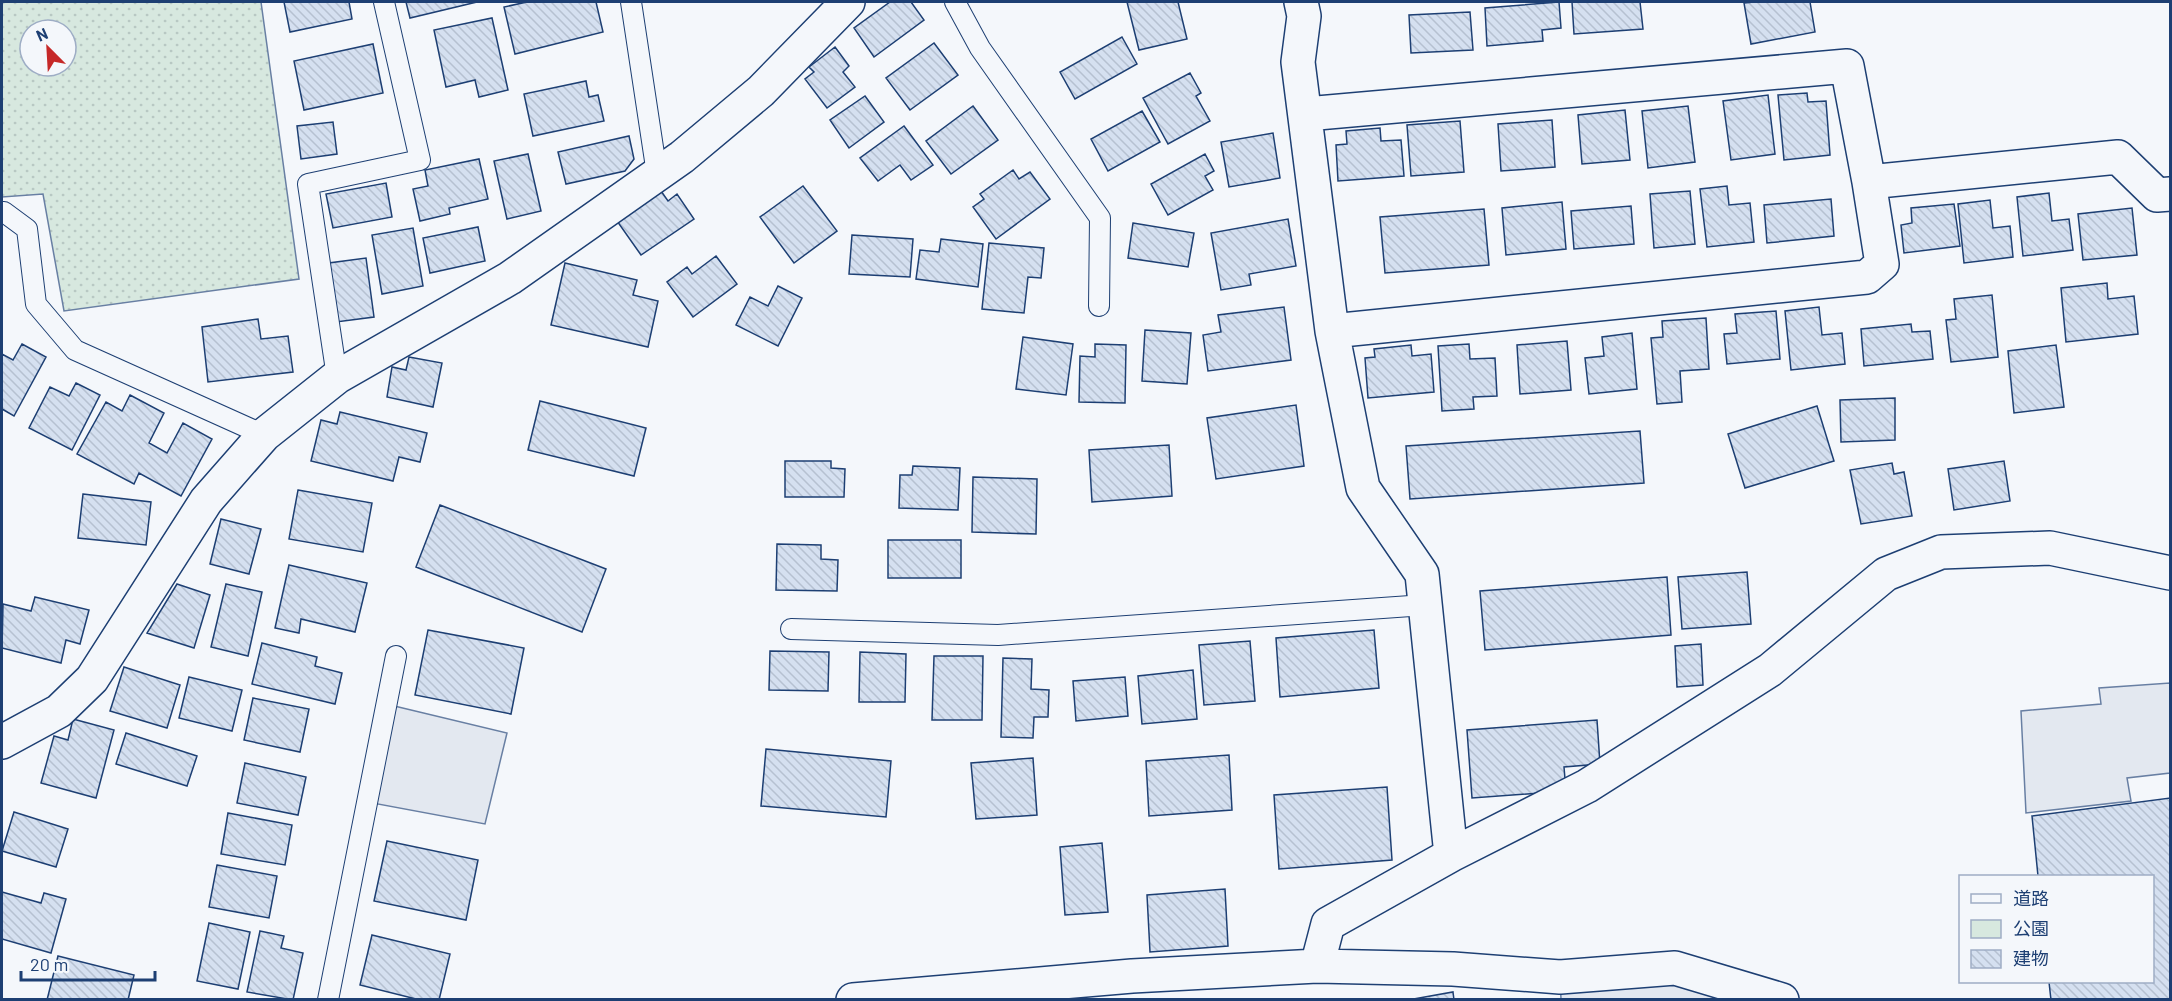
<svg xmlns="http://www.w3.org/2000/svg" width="2172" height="1001" font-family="Barlow,'Noto Sans JP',sans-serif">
	<defs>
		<pattern id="green-dots" width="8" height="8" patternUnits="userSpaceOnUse" patternTransform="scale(1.5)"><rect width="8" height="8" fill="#d7e8df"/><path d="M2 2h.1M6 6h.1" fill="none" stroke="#b8c8c3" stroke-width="1.8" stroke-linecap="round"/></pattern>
		<pattern id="building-back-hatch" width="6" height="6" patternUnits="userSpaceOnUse" patternTransform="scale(1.5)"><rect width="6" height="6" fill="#d5e0f0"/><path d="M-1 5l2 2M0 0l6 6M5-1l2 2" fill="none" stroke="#b6c1d1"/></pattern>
	</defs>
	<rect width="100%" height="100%" fill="#f4f7fb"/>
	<!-- green -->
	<path fill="url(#green-dots)" stroke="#687fa3" stroke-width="1.5" fill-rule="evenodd" d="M2 2H261L299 279 64 311 43 194 2 197ZM30 30H66V66H30Z"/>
	<!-- parking -->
	<path fill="#e3e8f0" stroke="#687fa3" stroke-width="1.5" d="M2170 683V773L2127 778 2131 801 2026 813 2021 711 2101 704 2099 688Z
		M386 704 507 733 485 824 367 802Z
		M1675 968 1782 999H1561L1560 977Z"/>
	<!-- building -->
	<path fill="url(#building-back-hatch)" stroke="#1d3f73" stroke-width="1.5" d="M284 2H349L352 19 290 32Z
		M406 2H477L410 18Z
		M527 2H596L603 32 515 54 504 7Z
		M890 2H911L924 20 874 57 854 28Z
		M1127 2H1178L1187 39 1139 50Z
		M1559 2 1561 28 1542 30 1543 41 1487 46 1485 8Z
		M1572 2H1640L1643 29 1574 34Z
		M1754 2H1810L1815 32 1751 44 1744 3Z
		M1470 12 1473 50 1411 53 1409 15Z
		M492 18 508 90 479 97 475 80 446 87 434 30Z
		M1122 37 1137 64 1075 99 1060 72Z
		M934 43 958 75 910 110 886 78Z
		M373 44 383 93 304 110 294 61Z
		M835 47 849 66 843 72 855 87 827 108 805 79 814 72 809 67Z
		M1190 73 1201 93 1196 96 1210 121 1168 144 1143 98Z
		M586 81 589 97 598 95 604 121 533 136 524 94Z
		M1807 93 1808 102 1826 101 1830 155 1784 160 1778 95Z
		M1768 95 1775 154 1731 160 1723 101Z
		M865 96 884 122 849 148 830 120Z
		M973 106 998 140 951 174 926 141Z
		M1688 106 1695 162 1648 168 1642 111Z
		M1625 110 1630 160 1582 164 1578 115Z
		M1142 111 1160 142 1108 171 1091 139Z
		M1552 120 1555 167 1501 171 1498 124Z
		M1460 121 1464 172 1411 176 1407 125Z
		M333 122 337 154 301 159 297 126Z
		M904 126 933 165 911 180 900 165 878 181 860 158Z
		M1380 128 1381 141 1401 140 1404 176 1338 181 1336 145 1347 144 1346 131Z
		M1273 133 1280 178 1229 187 1221 142Z
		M629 136 634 159 625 171 566 184 558 152Z
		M528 154 541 211 507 219 494 161Z
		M1205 154 1214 171 1205 176 1213 190 1168 215 1151 184Z
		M479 159 488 199 449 208 450 214 420 221 413 189 428 186 425 170Z
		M1013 170 1019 179 1030 172 1050 199 996 239 973 207 984 199 980 194Z
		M386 183 392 217 333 228 326 194Z
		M803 186 837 231 794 263 760 217Z
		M1727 186 1729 205 1750 203 1754 242 1707 247 1700 189Z
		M661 191 668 201 677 194 694 219 641 255 617 221Z
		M1690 191 1695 244 1654 248 1650 194Z
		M2049 193 2052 221 2069 219 2073 250 2023 256 2017 197Z
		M1831 199 1834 236 1767 243 1764 205Z
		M1990 200 1993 228 2010 226 2013 257 1964 263 1958 204Z
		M1562 202 1566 249 1506 255 1502 208Z
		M1954 204 1960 246 1904 253 1901 225 1912 223 1911 208Z
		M1631 206 1634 244 1574 249 1571 211Z
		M2132 208 2137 255 2083 260 2078 214Z
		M1484 209 1489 265 1385 273 1380 217Z
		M1288 219 1296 266 1249 274 1251 285 1221 290 1211 233Z
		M1133 223 1194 233 1188 267 1128 258Z
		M478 227 485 261 430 273 423 238Z
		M413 228 423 286 382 294 372 235Z
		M852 235 913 239 910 277 849 274Z
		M941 239 983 244 978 287 916 279 920 250 939 252Z
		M989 243 1044 248 1041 278 1028 277 1024 313 982 309Z
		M716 256 737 284 693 317 667 282 687 267 692 274Z
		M366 258 374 317 336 322 329 263Z
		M565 263 637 280 633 295 658 301 648 347 551 325Z
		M2107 283 2108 299 2134 296 2138 334 2066 342 2061 288Z
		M778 286 802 298 778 346 736 325 750 297 768 306Z
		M1992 295 1998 357 1951 362 1946 320 1956 319 1954 299Z
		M1284 307 1291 360 1208 371 1203 335 1221 332 1218 315Z
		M1819 307 1822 335 1842 333 1845 364 1791 370 1785 311Z
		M1776 311 1780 359 1727 364 1724 334 1737 333 1735 314Z
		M1706 318 1709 369 1680 371 1682 402 1657 404 1651 338 1663 337 1662 321Z
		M258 319 261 339 288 336 293 372 208 382 202 327Z
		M1911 324 1912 332 1930 331 1933 359 1864 366 1861 329Z
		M1145 330 1191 333 1187 384 1142 381Z
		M1632 333 1637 389 1589 394 1585 358 1604 356 1602 337Z
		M1023 337 1073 344 1066 395 1016 389Z
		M1567 341 1571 390 1520 394 1517 345Z
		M22 344 46 357 14 416 2 409V354L13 360Z
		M1095 344 1126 345 1125 403 1079 402 1080 356 1095 357Z
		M1469 344 1470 359 1495 358 1497 396 1473 397 1474 409 1442 411 1438 346Z
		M1411 345 1412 356 1431 354 1434 392 1368 398 1365 358 1375 357 1374 349Z
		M2056 345 2064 407 2014 413 2008 351Z
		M409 357 442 363 433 407 387 397 392 367 406 370Z
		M76 383 100 395 72 450 29 428 50 387 69 396Z
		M130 395 164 413 149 443 167 453 183 423 212 439 181 496 139 473 134 484 77 454 106 402 122 411Z
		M1895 398V440L1841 442 1840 400Z
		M540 401 646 428 634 476 528 450Z
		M1296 405 1304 466 1216 479 1207 418Z
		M1817 406 1834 461 1745 488 1728 434Z
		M340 412 427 433 420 462 399 457 393 481 311 461 321 420 337 424Z
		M1640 431 1644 483 1410 499 1406 446Z
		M1169 445 1172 496 1092 502 1089 450Z
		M785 461H831V468L845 469 844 497H785Z
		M2004 461 2010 501 1954 510 1948 469Z
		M1892 463 1894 474 1904 472 1912 516 1861 524 1850 470Z
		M913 466 960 468 958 510 899 508 900 475H912Z
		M973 477 1037 479 1036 534 972 532Z
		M298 490 372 503 363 552 289 539Z
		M83 494 151 502 146 545 78 538Z
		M440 505 606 569 582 632 416 567Z
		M221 519 261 529 249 574 210 564Z
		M888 540H961V578H888Z
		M777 544 821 545V559L838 560 837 591 776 590Z
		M289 565 367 583 355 632 301 619 299 633 275 628Z
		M1747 572 1751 624 1682 629 1678 577Z
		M1667 577 1671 635 1485 650 1480 591Z
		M177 584 210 595 194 648 147 633Z
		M226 584 262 592 248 656 211 647Z
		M35 597 89 610 80 644 66 640 61 663 2 648 3 604 31 611Z
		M428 630 524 648 511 714 415 695Z
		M1374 630 1379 688 1280 697 1276 638Z
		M1250 641 1255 701 1204 705 1199 645Z
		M262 643 317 657 315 666 342 673 335 704 252 684Z
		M1701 644 1703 685 1677 687 1675 646Z
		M770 651 829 652 828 691 769 690Z
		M860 652 906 654 905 702H859Z
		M934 656H983L982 720H932Z
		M1003 658 1032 659 1031 689 1049 690 1048 717H1034L1033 738 1001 737Z
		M124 667 180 685 167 728 110 711Z
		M1193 670 1197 719 1142 724 1138 676Z
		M189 677 242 690 232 731 179 718Z
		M1125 677 1128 716 1076 721 1073 681Z
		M253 698 309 709 300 752 244 740Z
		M73 719 114 730 96 798 41 783 54 736 68 740Z
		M1597 720 1600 764 1564 767 1566 791 1472 798 1467 730Z
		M126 733 197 756 187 786 116 764Z
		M766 749 891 761 886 817 761 806Z
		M1229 755 1232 810 1149 816 1146 761Z
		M1033 758 1037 815 976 819 971 763Z
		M245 763 306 777 298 815 237 803Z
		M1387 787 1392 860 1279 869 1274 795Z
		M2170 798V1000H2051L2049 982H2152V876H2038L2032 816Z
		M14 812 68 829 56 867 2 851Z
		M228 813 292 825 285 865 221 854Z
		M387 841 478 860 466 920 374 901Z
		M1102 843 1108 912 1065 915 1060 847Z
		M217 865 277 876 269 918 209 907Z
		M1225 889 1228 946 1150 952 1147 895Z
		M2 892 41 903 44 893 66 899 51 953 2 939Z
		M209 923 250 932 238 989 197 981Z
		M260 931 284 936 281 948 303 953 293 1000 247 992Z
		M372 935 450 954 439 1000H420L360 985Z
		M58 956 134 975 128 1000H47Z
		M1453 992 1454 1000H1408Z"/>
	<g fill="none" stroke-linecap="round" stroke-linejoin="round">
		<defs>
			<path id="service" d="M631 2 657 174
				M955 2 980 48 1100 218 1099 306
				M2 212H4L27 229 36 304 75 350 264 435
				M337 377 308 184 420 160 384 2
				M791 629 998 635 1425 605
				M328 1000 396 656"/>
			<path id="minor" d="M1301 2 1304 16 1298 62 1332 331 1363 488 1422 574 1451 855
				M1306 114 1847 66 1869 182 1882 264 1867 277 1332 331
				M1869 182 2118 157 2157 195 2170 194
				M2 742 59 711 92 679 206 501 264 435 337 377 510 278 682 157 761 91 848 2
				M1317 966 1328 924 1451 855 1587 786 1770 670 1886 574 1941 552 2050 548 2170 573
				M853 1000 1132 976 1317 966 1453 969 1560 977 1675 968 1782 1000"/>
		</defs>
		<!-- service casing -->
		<use href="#service" stroke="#1d3f73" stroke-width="22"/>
		<!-- minor casing -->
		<use href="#minor" stroke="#1d3f73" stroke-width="36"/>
		<!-- service -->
		<use href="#service" stroke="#f4f7fb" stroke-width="20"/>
		<!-- minor -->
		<use href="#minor" stroke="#f4f7fb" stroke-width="33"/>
	</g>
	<!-- border -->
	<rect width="2172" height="1001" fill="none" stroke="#1d3f73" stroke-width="6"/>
	<!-- legend -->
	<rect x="1959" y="875" width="195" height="108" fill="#f4f7fb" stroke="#9eadc5" stroke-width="1.5"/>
	<rect x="1971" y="894" width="30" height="9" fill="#f4f7fb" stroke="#9eadc5" stroke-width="1.5"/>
	<text x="2013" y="905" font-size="18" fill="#1d3f73">道路</text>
	<rect x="1971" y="920" width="30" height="18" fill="#d7e8df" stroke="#9eadc5" stroke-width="1.5"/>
	<text x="2013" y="935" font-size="18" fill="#1d3f73">公園</text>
	<rect x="1971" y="950" width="30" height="18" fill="url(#building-back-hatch)" stroke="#9eadc5" stroke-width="1.5"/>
	<text x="2013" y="965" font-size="18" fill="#1d3f73">建物</text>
	<!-- north arrow -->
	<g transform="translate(48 48) rotate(336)"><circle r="28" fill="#f4f7fb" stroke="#9eadc5" stroke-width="1.5"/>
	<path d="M0-4.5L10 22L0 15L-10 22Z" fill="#c62828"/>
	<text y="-9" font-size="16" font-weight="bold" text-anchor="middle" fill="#1d3f73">N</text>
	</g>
	<!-- scale -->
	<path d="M21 971v9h134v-9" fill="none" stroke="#1d3f73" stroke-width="3"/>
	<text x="30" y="971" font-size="18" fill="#1d3f73" stroke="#f4f7fb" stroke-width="4.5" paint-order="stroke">20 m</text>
</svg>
